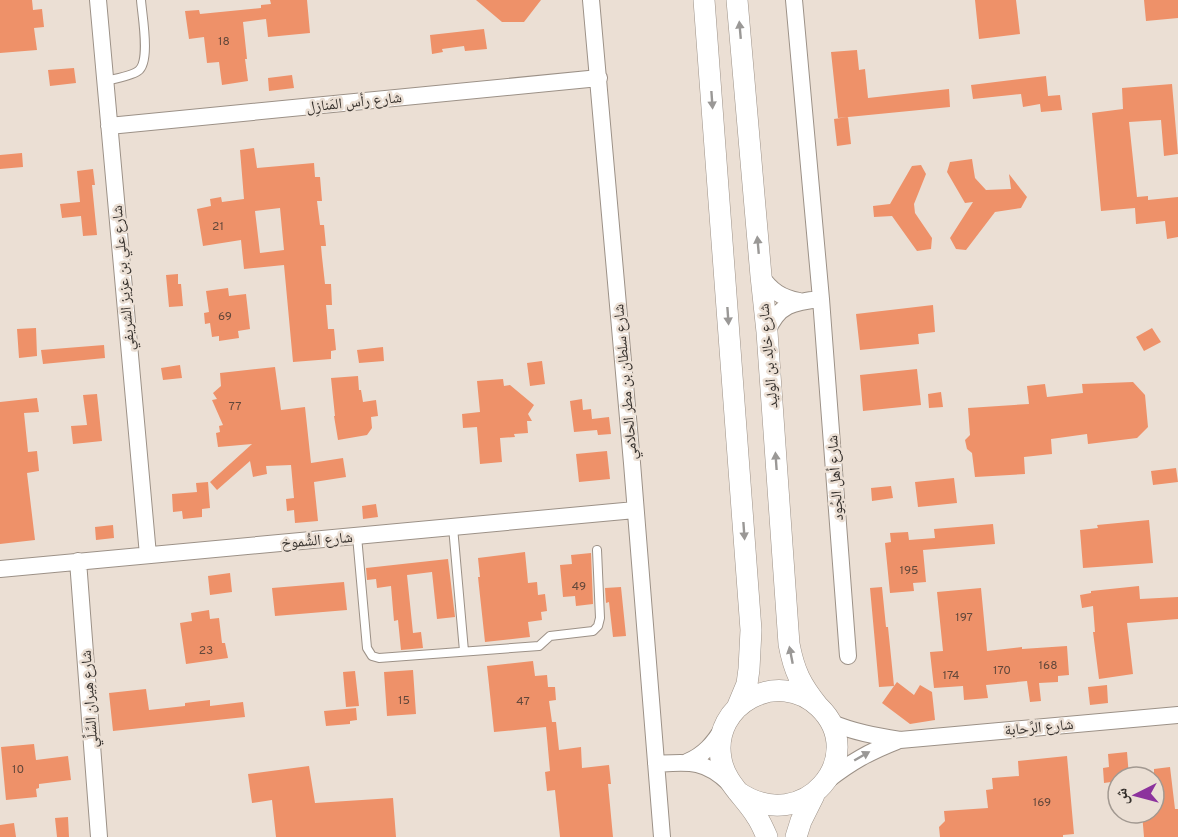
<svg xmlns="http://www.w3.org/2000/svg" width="1178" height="837" font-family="Overpass,'Noto Naskh Arabic',sans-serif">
	<rect width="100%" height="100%" fill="#ebdfd4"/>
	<!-- building -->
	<path fill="#ee9169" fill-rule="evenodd" d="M0 0H32L33 10 42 9 44 27 34 28 37 50 0 53Z
		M270 0H307L310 33 268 37 266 19 243 22 247 59H245L248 81 222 85 219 62 207 63 204 37 189 39 185 11 199 10 200 14 261 8V5L271 4Z
		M476 0H541L524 22H502Z
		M975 0H1016L1020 34 979 39Z
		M1144 0H1178V18L1146 21Z
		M484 29 487 49 465 51 464 46 442 49 443 52 432 54 430 35Z
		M857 50 859 70 865 69 868 98 949 89 950 107 838 118 831 52Z
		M74 68 76 83 50 86 48 70Z
		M292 75 294 88 269 91 268 78Z
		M1046 76 1048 96 1060 95 1062 110 1041 112 1040 104 1023 107 1021 94 973 99 971 85Z
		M1172 84 1178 154 1164 156 1161 120 1129 122 1137 197 1148 196V200L1178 197V237L1167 239 1165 221 1136 224 1135 208 1101 211 1092 113 1123 109 1122 88Z
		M848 117 851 144 837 146 834 119Z
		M254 148 257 168 314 163 315 177H320L322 201H317L320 225H324L326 246H321L322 257 325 284H331L332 305H326L327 316 328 329H334L336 350 331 351V359L293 362 284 265 244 269 241 240 203 246 197 209 211 206 210 199 221 197 222 202 244 199 240 150ZM280 208 284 250 260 253 255 211Z
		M22 153 23 167 0 169V155Z
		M972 159 975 178 986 190 1011 189 1009 174 1027 197 1021 208 995 212 966 250 956 249 950 238 973 202 965 203 947 172 950 162Z
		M921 165 926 174 914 204 915 213 932 238 931 249 917 251 892 216 874 217 873 206 890 204 912 166Z
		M93 169 95 185H92L97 235 83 236 81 216 62 218 60 204 80 202 77 171Z
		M178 274V284H181L183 306 169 307 166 275Z
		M228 288 229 296 246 294 250 329 238 331 239 338 219 341V336L212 337 210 323 205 324 204 313 209 312 206 291Z
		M933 305 935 332 918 334 919 344 860 350 856 314Z
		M36 328 37 356 19 358 17 329Z
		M1152 328 1161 342 1144 351 1136 337Z
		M104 345 105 358 43 364 41 350Z
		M383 347 384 361 359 363 357 350Z
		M542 361 545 384 530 386 527 363Z
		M180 365 182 378 163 380 161 368Z
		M275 367 281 410 305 407 311 463 343 458 346 477 314 482 318 521 295 523 294 510 287 511 286 499 294 498 291 465 266 466 267 474 253 477 250 461 217 490 210 482 252 444 218 447 216 433 220 432 219 426 223 425 212 400 217 399 213 393 221 386 220 373Z
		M917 369 921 405 863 411 860 375Z
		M358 376 359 390H361L363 402 376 400 378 416 371 417 372 428 367 435 338 440 334 416H335L331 378Z
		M503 379 504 386 510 385 534 405 528 414 532 421H527L528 433 514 434 515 437 500 438 502 462 480 464 477 427 463 428 462 414 480 412 477 381Z
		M1133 382 1145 395 1148 427 1137 438 1088 444 1087 434 1051 439 1052 454 1024 457 1025 474 975 477 972 453 967 449 965 440 970 435 968 408 1029 404 1027 386 1045 384 1047 397 1083 393 1082 384Z
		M941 392 943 407 929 408 928 394Z
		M97 394 102 441 73 444 71 426 87 425 83 395Z
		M37 398 39 412 24 413 28 452 37 451 39 471 27 473 35 540 0 544V402Z
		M582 399 583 410 591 409 592 419 609 417 611 434 598 435 597 430 574 432 570 401Z
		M607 451 610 479 579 482 576 454Z
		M1176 468 1178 482 1153 485 1151 471Z
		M954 478 957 503 918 507 915 482Z
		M208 482 210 508 202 509V517L183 519 182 511 173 512 172 494 197 492 196 483Z
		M891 486 893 498 872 501 871 488Z
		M376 504 378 517 363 519 362 506Z
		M1149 520 1153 563 1083 568 1080 530 1098 528 1097 525Z
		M993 524 995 544 923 550 926 582 913 583 914 591 890 593 885 543 891 542 890 533 908 532 909 540 935 538 934 529Z
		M113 525 114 538 96 540 95 527Z
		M525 552 528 583 537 582 538 595 545 594 547 611 541 612 542 620 528 622 530 637 485 642 478 577H480L478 558Z
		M591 553 593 604 576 606 575 596 563 597 560 565 572 564 571 555Z
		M448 559 455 617 437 619 432 572 407 575 413 633 421 632 423 648 401 650 398 620 394 621 391 586 377 588 376 579 367 580 366 568Z
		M230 573 232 592 210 595 208 576Z
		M344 582 347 610 275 616 272 588Z
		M1139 586 1140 599 1178 597V619L1127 623 1133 674 1099 679 1093 632H1095L1093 606 1082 608 1080 595 1091 593V591Z
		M621 587 626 636 613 637 609 602 606 603 605 588Z
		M882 587 886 627H888L894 686 897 682 914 695 920 685 932 692 935 720 910 724 882 703 894 686 879 687 870 588Z
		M981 588 987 651 1022 647V649L1067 646 1069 675 1058 676V682L1039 683 1041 701 1030 702 1027 681 986 685 988 698 964 700 963 686 934 688 930 652 943 651 937 592Z
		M209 610 210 619 219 618 222 643H225L228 658 186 664 180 623 192 621 191 613Z
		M533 661 535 676 547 675 548 687H555L556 700 549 701 552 722H556L559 750 581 747 582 768 609 765 611 784H608L613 837H560L555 790 547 791 545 772 550 771 546 727 494 732 487 666Z
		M413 670 416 714 387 716 384 672Z
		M355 671 359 706 346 707 343 672Z
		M1107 685 1108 703 1090 705 1088 687Z
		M146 689 149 710 185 706V703L210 700V706L243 702 245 717 113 731 109 693Z
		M356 708 357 720 350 721V724L326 726 324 711Z
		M34 744 36 760 68 756 71 780 39 784V788L36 789 37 797 6 800 1 747Z
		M1127 752 1129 777H1118V781L1104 783 1103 768 1109 767 1108 754Z
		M1067 756 1074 834 1063 835V837H940L939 827 945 821 944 811 988 808 986 790 993 789 992 778 1019 776 1018 761Z
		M309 766 315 803 393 798 396 837H276L272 800 252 803 248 774Z
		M1170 767 1175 809H1178V837H1144L1142 813H1154V769Z
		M68 817 69 837H57L55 818Z
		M14 823 16 837H0V825Z"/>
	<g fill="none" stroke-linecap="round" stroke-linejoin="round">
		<defs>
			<path id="service" d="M105 81C114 79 131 76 138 71 151 62 142 15 141 0
				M453 527 464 651
				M357 536 367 648 372 656 379 658 539 646 550 636 593 631 598 626 600 618 597 550"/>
			<path id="minor" d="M98 0 148 555
				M591 0 632 463 662 837
				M794 0 821 299 848 656
				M109 126 599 78
				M761 276C771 291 782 298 799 301
				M767 332C778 304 794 302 821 299
				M78 561 99 837
				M0 569 635 510
				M830 722C853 732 876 736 900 740L1178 715
				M687 762C704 755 714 743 723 728
				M656 764C688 762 704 759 729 783
				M828 780C851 762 869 752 897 741"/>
			<path id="tertiary" d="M704 0 751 630 749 669 747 684 737 708
				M737 0 761 276 767 332 789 644C794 671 801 685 818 706
				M738 792C804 837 870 756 819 707 779 668 711 704 721 759 725 783 745 797 757 817 761 823 764 830 767 837
				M796 837 801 821 814 795"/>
		</defs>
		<!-- service casing -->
		<use href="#service" stroke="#9c9187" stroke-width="10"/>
		<!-- minor casing -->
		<use href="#minor" stroke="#9c9187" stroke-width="18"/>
		<!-- tertiary casing -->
		<use href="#tertiary" stroke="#9c9187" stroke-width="22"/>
		<!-- service -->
		<use href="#service" stroke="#fff" stroke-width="8"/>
		<!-- minor -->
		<use href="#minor" stroke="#fff" stroke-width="16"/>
		<!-- tertiary -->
		<use href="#tertiary" stroke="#fff" stroke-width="21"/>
	</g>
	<!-- one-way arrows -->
	<defs><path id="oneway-solid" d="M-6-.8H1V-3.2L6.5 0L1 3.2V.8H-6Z" transform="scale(1.5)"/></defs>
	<g fill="#9a9896">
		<use href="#oneway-solid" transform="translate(740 30) rotate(-95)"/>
		<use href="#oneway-solid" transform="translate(712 100) rotate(86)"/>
		<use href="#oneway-solid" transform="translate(758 245) rotate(-95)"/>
		<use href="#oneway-solid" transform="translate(728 316) rotate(86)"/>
		<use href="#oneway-solid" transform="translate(776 461) rotate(-94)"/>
		<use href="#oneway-solid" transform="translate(744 531) rotate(86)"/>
		<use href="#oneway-solid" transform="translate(791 655) rotate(-101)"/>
		<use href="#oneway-solid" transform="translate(862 756) rotate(-30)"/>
	</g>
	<g text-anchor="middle" stroke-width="5" stroke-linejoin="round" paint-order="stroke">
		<!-- number labels -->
		<g font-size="12" fill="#63483b">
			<text x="224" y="45">18</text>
			<text x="218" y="230">21</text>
			<text x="225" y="320">69</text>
			<text x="235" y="410">77</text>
			<text x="909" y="574">195</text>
			<text x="579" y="590">49</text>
			<text x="964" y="621">197</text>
			<text x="206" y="654">23</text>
			<text x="1048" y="669">168</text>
			<text x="1002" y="674">170</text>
			<text x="951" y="679">174</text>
			<text x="404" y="704">15</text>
			<text x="523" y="705">47</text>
			<text x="18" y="773">10</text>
			<text x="1042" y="806">169</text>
		</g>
		<!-- street labels -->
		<g font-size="15" fill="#35302c" stroke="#ebdfd4">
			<text transform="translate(354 102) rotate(-6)" y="5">شارع رأس المَنازِل</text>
			<text transform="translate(123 278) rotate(-95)" y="5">شارع علي بن عزيز الشريفي</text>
			<text transform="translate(768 356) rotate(-95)" y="5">شارع خالِد بن الوليد</text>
			<text transform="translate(625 382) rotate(-95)" y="5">شارع سلطان بن مطر الحلامي</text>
			<text transform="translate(835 478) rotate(-94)" y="5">شارع أهل الجُود</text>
			<text transform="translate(317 540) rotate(-5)" y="5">شارع الشُّموخ</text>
			<text transform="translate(89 699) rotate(-94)" y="5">شارع هِيران السَّلِّي</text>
			<text transform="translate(1039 727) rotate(-5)" y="5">شارع الرَّحابة</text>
		</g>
	</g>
	<!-- north arrow -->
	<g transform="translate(1136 795) rotate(264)"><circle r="28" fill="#ebdfd4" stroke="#a29991" stroke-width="1.5"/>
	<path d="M0-4.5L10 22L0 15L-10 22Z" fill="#8c329d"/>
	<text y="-9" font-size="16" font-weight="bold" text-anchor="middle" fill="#35302c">ش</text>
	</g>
</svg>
